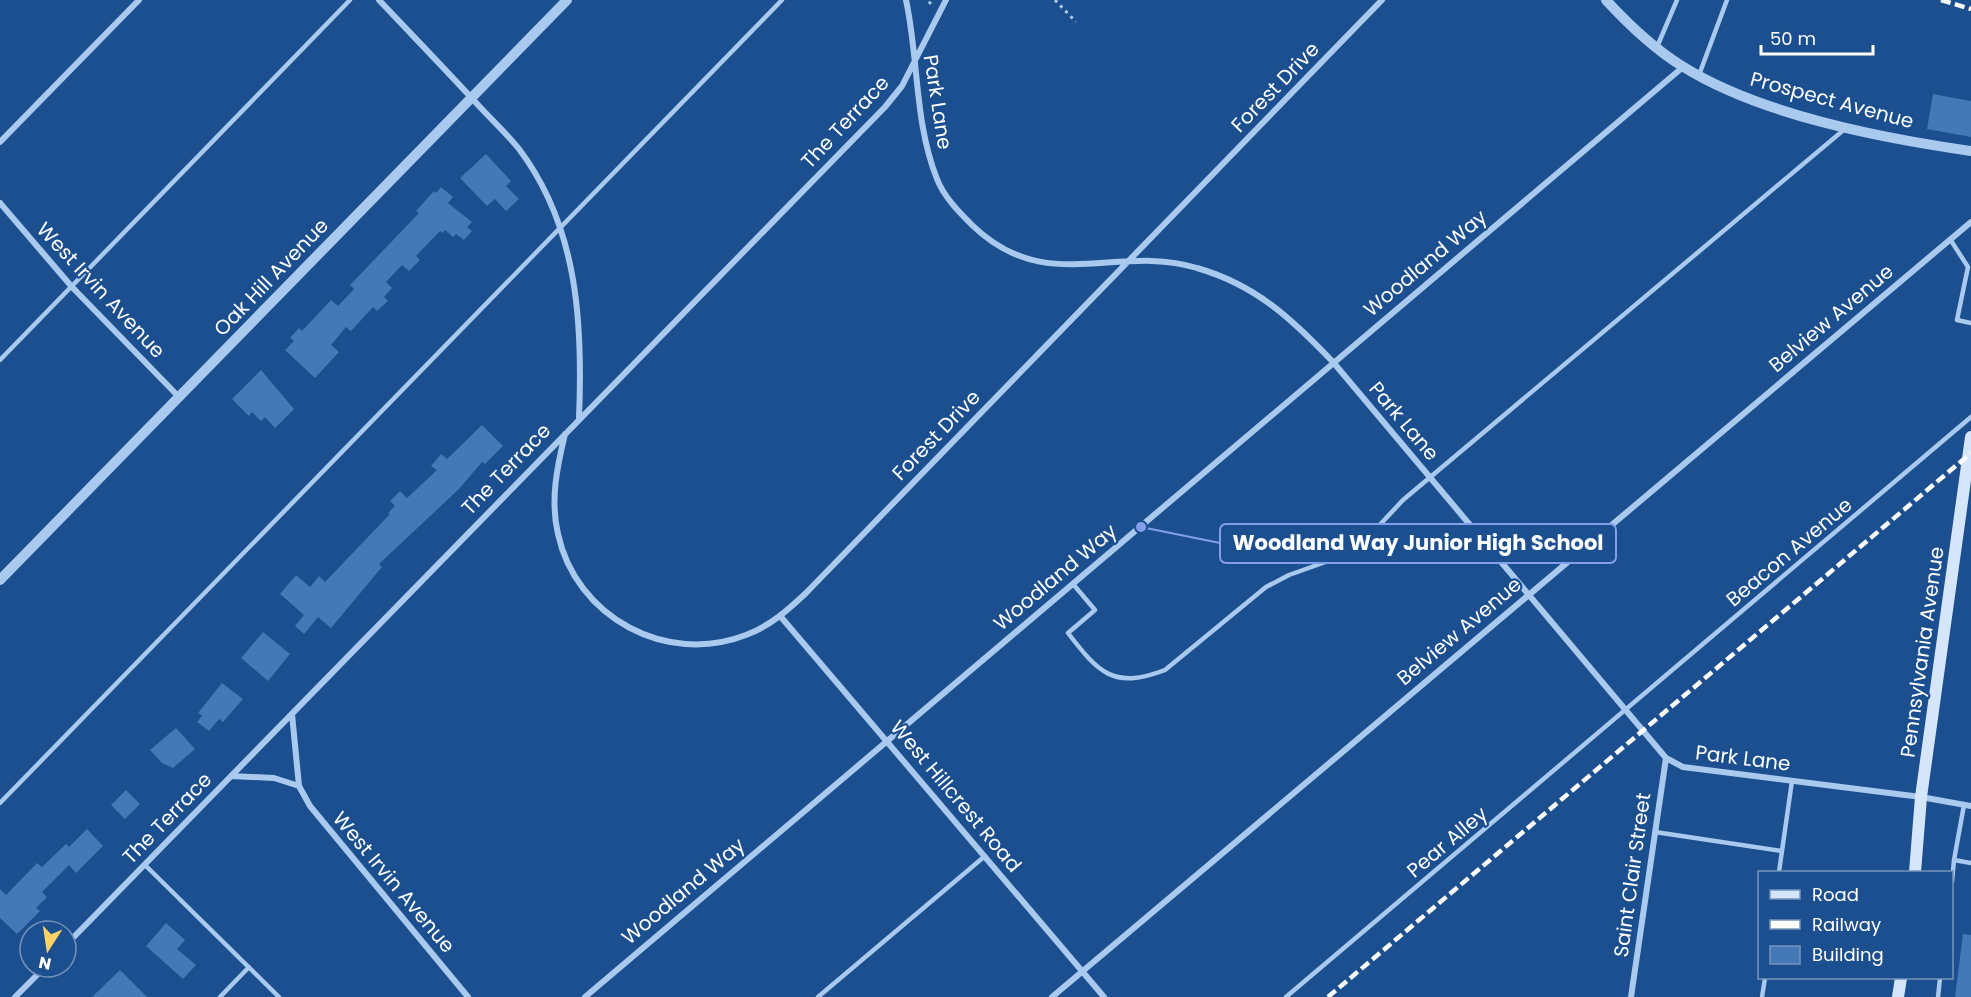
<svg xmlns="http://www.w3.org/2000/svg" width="1971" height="997" font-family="Poppins,sans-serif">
	<rect width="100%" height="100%" fill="#1b4f8f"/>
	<!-- building -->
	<path fill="#4478b7" d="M1933 94 1971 101V137L1927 129Z
		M486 154 511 181 506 186 519 199 506 211 495 199 487 206 460 178Z
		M441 187 453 197 448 203 472 222 467 227 472 231 464 240 456 234 453 237 445 230 443 233 440 231 416 256 420 260 409 271 402 265 386 282 392 288 384 297 388 301 377 311 373 307 351 331 346 327 331 345 339 352 315 378 285 350 294 341 290 338 299 328 302 331 331 300 338 306 354 289 350 285 419 213 416 211 434 191 436 193Z
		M261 370 294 409 275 428 265 417 261 421 252 412 249 416 232 399Z
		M482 425 503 446 485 464 482 462 459 489 379 564 382 567 331 628 318 617 304 634 295 626 304 615 280 594 296 575 310 587 319 576 325 582 390 514 388 513 395 506 390 501 400 491 407 498 437 470 431 466 441 454 447 459Z
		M263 632 290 654 268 681 241 658Z
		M222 683 243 699 223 722 219 719 209 731 197 722 202 716 198 713Z
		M176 728 195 749 173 768 162 763 150 750Z
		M126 790 140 804 125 819 111 805Z
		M87 829 103 846 76 873 69 865 42 892 47 897 36 908 40 911 17 934 0 918V889L6 895 37 863 42 867 66 844 69 847Z
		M166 923 185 940 177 949 196 965 183 979 146 946Z
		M1963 934 1971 935V997H1955Z
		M120 970 147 997H92Z"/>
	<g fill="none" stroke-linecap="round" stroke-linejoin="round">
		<!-- path -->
		<path stroke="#a9c9ee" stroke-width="3" stroke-dasharray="3 4.5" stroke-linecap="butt" d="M1055 0 1076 22
			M929 4 932 0"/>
		<!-- service -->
		<path stroke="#a9c9ee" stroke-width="4.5" d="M1657 47 1677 0
			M1699 75 1727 0
			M1950 239 1968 267 1957 320 1971 323
			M0 360 350 0
			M1073 584 1095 610 1068 633C1098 672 1113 690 1165 670L1266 587 1289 575 1348 554 1360 546 1403 500 1846 128
			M0 803 782 0
			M1964 805 1954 860 1971 863
			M1655 832 1782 851
			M145 865 279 997
			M1779 872 1792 781
			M1952 881 1954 860
			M220 997 249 967
			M818 997 985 856
			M1286 997 1971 417
			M1762 997 1765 978
			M1938 997 1940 978"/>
		<!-- minor -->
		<path stroke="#a9c9ee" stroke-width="6" d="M379 0C412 35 446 70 479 106 492 120 507 134 519 149 578 227 583 324 579 418
			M906 0C919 60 914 121 937 179 944 197 959 212 972 225 1046 297 1117 243 1197 268 1256 285 1292 319 1333 362L1666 758 1683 767 1921 797 1971 806
			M0 142 139 0
			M0 203 72 287 179 397
			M565 434C557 467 550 500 558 534 576 617 666 666 746 635 770 626 788 610 806 593L1382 0
			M781 617 1104 997
			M292 714 299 786 310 806 468 997
			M231 776 274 778 299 786
			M66 945 885 107 902 86 946 0
			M15 997 45 967
			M585 997 1683 67
			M1052 997 1971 222
			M1631 997 1666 758"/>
		<!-- tertiary -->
		<path stroke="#a9c9ee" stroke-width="10" d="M1606 0C1629 25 1653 48 1682 66 1760 115 1880 138 1971 151
			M0 580 567 0"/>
		<!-- secondary -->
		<path stroke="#d6e6fa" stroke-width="12" d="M1915 872 1921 797 1971 437
			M1898 997 1901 978"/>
		<!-- rail -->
		<path stroke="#fff" stroke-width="4.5" stroke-dasharray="10 4.5" stroke-linecap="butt" d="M1941 0 1971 9
			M1328 997 1971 453"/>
	</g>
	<g text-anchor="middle" stroke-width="4.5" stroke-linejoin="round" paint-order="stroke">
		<!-- street labels -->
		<g font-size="20" fill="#fff" stroke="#1b4f8f">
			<text transform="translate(1275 87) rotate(-46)" y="7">Forest Drive</text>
			<text transform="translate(1832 100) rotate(15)" y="7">Prospect Avenue</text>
			<text transform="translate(938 102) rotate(81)" y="7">Park Lane</text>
			<text transform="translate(845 122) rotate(-47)" y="7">The Terrace</text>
			<text transform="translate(1425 263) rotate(-40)" y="7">Woodland Way</text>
			<text transform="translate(271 277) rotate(-46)" y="7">Oak Hill Avenue</text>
			<text transform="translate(101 290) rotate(47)" y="7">West Irvin Avenue</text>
			<text transform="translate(1831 318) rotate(-40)" y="7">Belview Avenue</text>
			<text transform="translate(1404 421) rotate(50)" y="7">Park Lane</text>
			<text transform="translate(936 435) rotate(-46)" y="7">Forest Drive</text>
			<text transform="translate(506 469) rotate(-46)" y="7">The Terrace</text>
			<text transform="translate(1789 552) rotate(-40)" y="7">Beacon Avenue</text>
			<text transform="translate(1055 577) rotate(-40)" y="7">Woodland Way</text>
			<text transform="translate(1459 631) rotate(-40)" y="7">Belview Avenue</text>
			<text transform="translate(1922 652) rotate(-82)" y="7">Pennsylvania Avenue</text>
			<text transform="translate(1743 758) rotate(7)" y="7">Park Lane</text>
			<text transform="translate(956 796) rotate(50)" y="7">West Hillcrest Road</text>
			<text transform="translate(167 818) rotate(-46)" y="7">The Terrace</text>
			<text transform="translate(1447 842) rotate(-40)" y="7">Pear Alley</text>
			<text transform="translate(1632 875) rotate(-82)" y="7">Saint Clair Street</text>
			<text transform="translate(394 882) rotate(50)" y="7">West Irvin Avenue</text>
			<text transform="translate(683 891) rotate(-40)" y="7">Woodland Way</text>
		</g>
	</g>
	<!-- callouts -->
	<path fill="none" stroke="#839eea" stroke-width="2" d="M1141 527L1220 543"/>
	<circle fill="#839eea" stroke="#1b4f8f" stroke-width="2" cx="1141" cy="527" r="6"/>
	<rect fill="#1b4f8f" stroke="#839eea" stroke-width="2" x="1220" y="524" width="396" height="39" rx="6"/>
	<g font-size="21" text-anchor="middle" font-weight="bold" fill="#fff">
		<text x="1418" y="550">Woodland Way Junior High School</text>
	</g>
	<!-- legend -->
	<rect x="1758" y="871" width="195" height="108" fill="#1b4f8f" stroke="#7695bc" stroke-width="1.5"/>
	<rect x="1770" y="890" width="30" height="9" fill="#d6e6fa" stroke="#7695bc" stroke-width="1.5"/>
	<text x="1812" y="901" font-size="18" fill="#ffffff">Road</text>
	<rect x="1770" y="920" width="30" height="9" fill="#ffffff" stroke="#7695bc" stroke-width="1.5"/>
	<text x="1812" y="931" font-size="18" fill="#ffffff">Railway</text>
	<rect x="1770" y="946" width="30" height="18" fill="#4478b7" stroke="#7695bc" stroke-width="1.5"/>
	<text x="1812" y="961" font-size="18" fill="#ffffff">Building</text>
	<!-- north arrow -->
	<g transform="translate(48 949) rotate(192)"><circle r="28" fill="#1b4f8f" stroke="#7695bc" stroke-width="1.5"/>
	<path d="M0-4.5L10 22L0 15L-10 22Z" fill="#ffd166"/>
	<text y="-9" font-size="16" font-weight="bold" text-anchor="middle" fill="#ffffff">N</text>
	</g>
	<!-- scale -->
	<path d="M1761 45v9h112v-9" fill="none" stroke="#ffffff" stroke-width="3"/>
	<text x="1770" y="45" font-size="18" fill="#ffffff" stroke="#1b4f8f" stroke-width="4.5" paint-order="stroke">50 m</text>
</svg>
